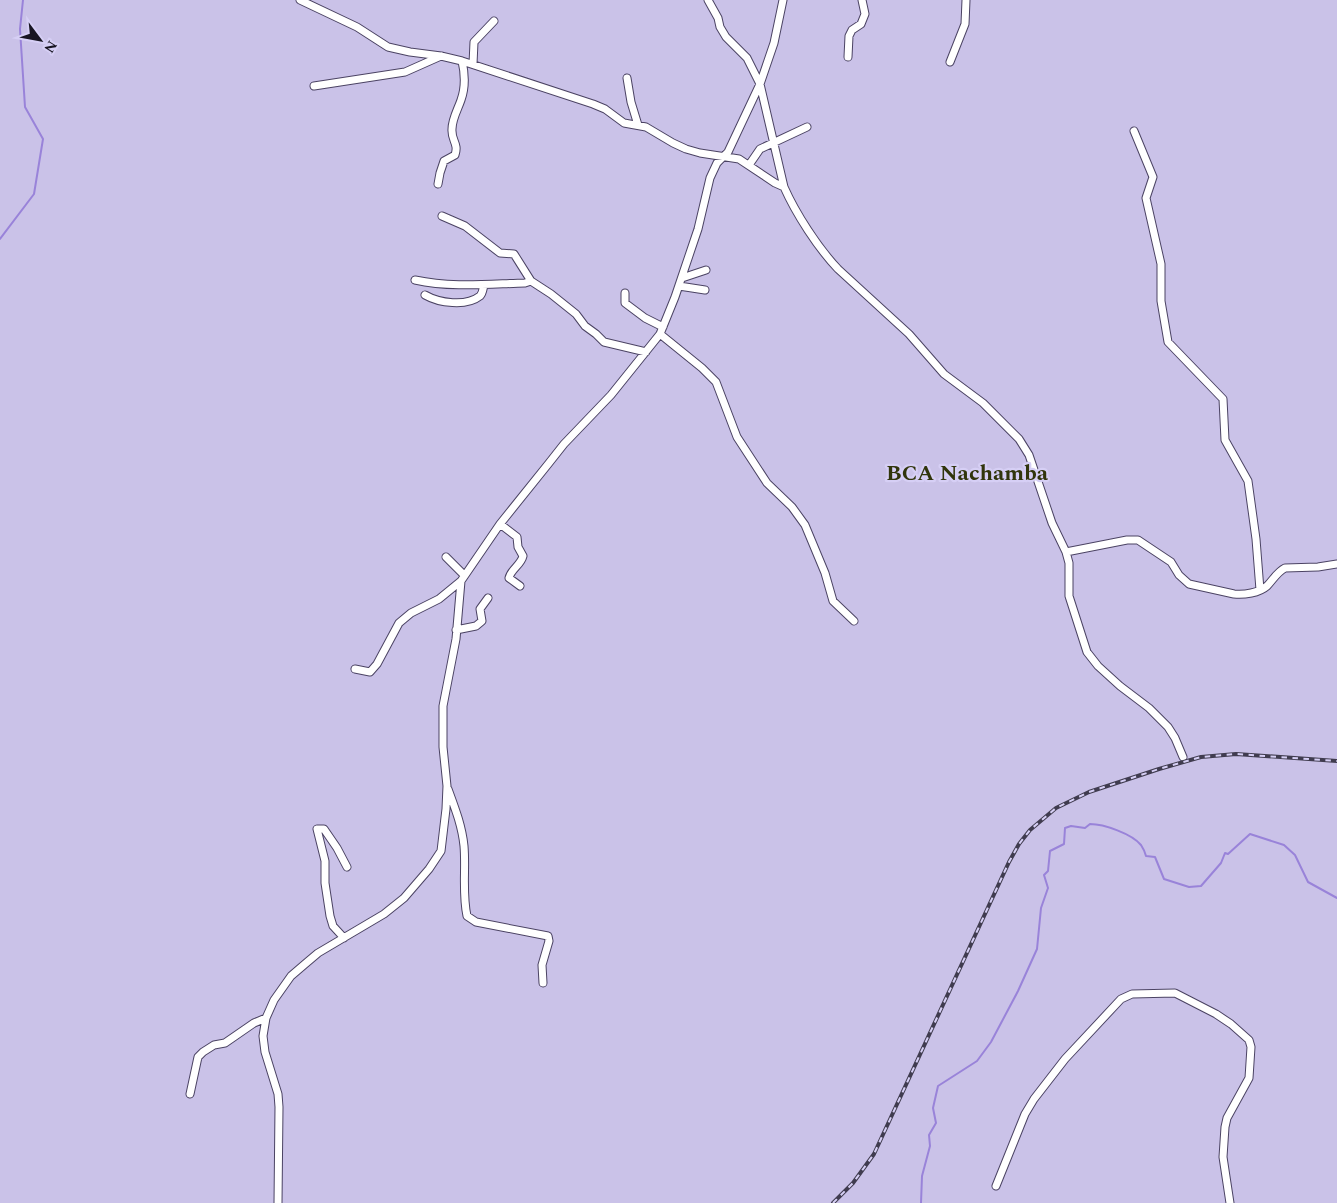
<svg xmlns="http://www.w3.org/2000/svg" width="1337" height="1203" font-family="Spectral,serif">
	<rect width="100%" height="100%" fill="#cac2e8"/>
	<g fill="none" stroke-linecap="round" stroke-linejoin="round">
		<!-- stream -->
		<path stroke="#9983d9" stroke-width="2" d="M0 239 34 194 43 139 25 107 20 29 23 0
			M921 1203 922 1176 930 1146 929 1135 936 1123 933 1108 938 1086 977 1061 991 1042 1018 991 1037 949 1041 908 1048 888 1044 875 1048 871 1050 851 1064 844 1065 828 1071 826 1085 828 1090 824C1104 824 1132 834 1141 845 1143 848 1145 852 1146 856L1155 857 1164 879 1189 887 1201 886 1221 863 1225 853 1228 854 1250 834 1284 845 1295 855 1308 882 1337 898"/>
		<defs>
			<path id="minor" d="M300 0 357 27 388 47 410 52 441 56 462 61 593 104 605 109 624 123 646 127 673 143 686 149 700 153 739 159 775 183 784 187
				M708 0 718 18 720 27 726 37 747 58 760 84 784 187C796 214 818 248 838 269L909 334 944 374 983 403 1019 439 1029 455 1052 523 1066 552 1069 563V596L1087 652 1098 666 1120 686 1149 708 1168 727 1175 738 1183 757
				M848 57 849 36 852 30 861 24 865 14 862 0
				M950 62 965 24 966 0
				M473 64 474 42 494 21
				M627 78 631 102 638 125
				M314 86 405 72 441 56
				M1134 131 1153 177 1146 198 1161 264V301L1168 342 1223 399 1225 440 1248 481 1256 539 1260 590
				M749 165 760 149 807 127
				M438 184 440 173 444 161 455 155C459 143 451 141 452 129 452 119 458 109 461 100 466 86 465 74 462 61
				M442 216 465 226 500 253 514 254 531 281 551 294 576 314 585 326 596 334 604 342 646 352
				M682 278 706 270
				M415 280C452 288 488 284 525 283L531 281
				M679 286 705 290
				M625 293V303L645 318 663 327
				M425 295C439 303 466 307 480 296 483 293 483 288 484 285
				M660 334 702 368 716 382 737 437 767 483 792 507 805 525 825 573 833 601 854 621
				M500 524 517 537 518 547 523 556C521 565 511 569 509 578L520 586
				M1066 552 1127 540H1138L1171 562 1179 575 1189 584 1234 594C1244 595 1259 593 1267 586 1273 580 1277 572 1285 568L1318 567 1337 564
				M446 557 464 575
				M456 630 476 626 482 621 480 609 488 598
				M355 669 370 672 377 664 399 623 411 613 439 599 461 581
				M448 789C455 808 462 826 464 846 466 869 462 893 467 916L476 922 548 936 549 941 542 965 543 983
				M344 938 333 926 330 916 325 883V861L317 829H324L337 848 347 867
				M190 1094 198 1057 203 1052 214 1045 225 1043 254 1023 266 1018
				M996 1186 1025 1114 1034 1099 1065 1059 1121 999 1132 994 1175 993 1216 1014 1231 1024 1249 1040 1251 1047 1249 1078 1227 1118 1225 1127 1223 1157 1230 1203
				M278 1203 279 1107 278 1094 265 1052 263 1036 266 1018 274 1000 291 976 305 964 318 953 384 914 404 898 429 869 441 851 446 809 447 786 443 747V706L456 639 461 581 500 524 549 463 564 444 611 395 660 334 675 297 698 229 710 178 717 163 728 152 760 84 774 43 783 0"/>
		</defs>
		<!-- minor casing -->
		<use href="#minor" stroke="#4b4363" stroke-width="9"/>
		<!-- minor -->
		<use href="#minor" stroke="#fff" stroke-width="7"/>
		<defs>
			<path id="rail" d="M833 1203 853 1183 874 1154 1009 862 1019 844 1030 830 1056 808 1089 792 1159 769 1201 757 1236 754 1337 761"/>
		</defs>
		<!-- rail casing -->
		<use href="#rail" stroke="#403c4f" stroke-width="4"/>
		<!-- rail -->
		<use href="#rail" stroke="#d6cff5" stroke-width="2" stroke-dasharray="5.5" stroke-linecap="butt"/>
	</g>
	<g text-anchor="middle" stroke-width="4.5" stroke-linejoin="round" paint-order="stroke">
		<!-- quarter labels -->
		<g font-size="22" font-weight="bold" fill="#31350c" stroke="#d6cff5">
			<text x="967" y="480">BCA Nachamba</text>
		</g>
	</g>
	<!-- north arrow -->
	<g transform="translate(40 40) rotate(122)" stroke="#d6cff5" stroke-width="4" paint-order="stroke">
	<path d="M0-4L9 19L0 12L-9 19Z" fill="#181522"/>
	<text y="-8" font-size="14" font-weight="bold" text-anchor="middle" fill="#181522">N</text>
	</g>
</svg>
